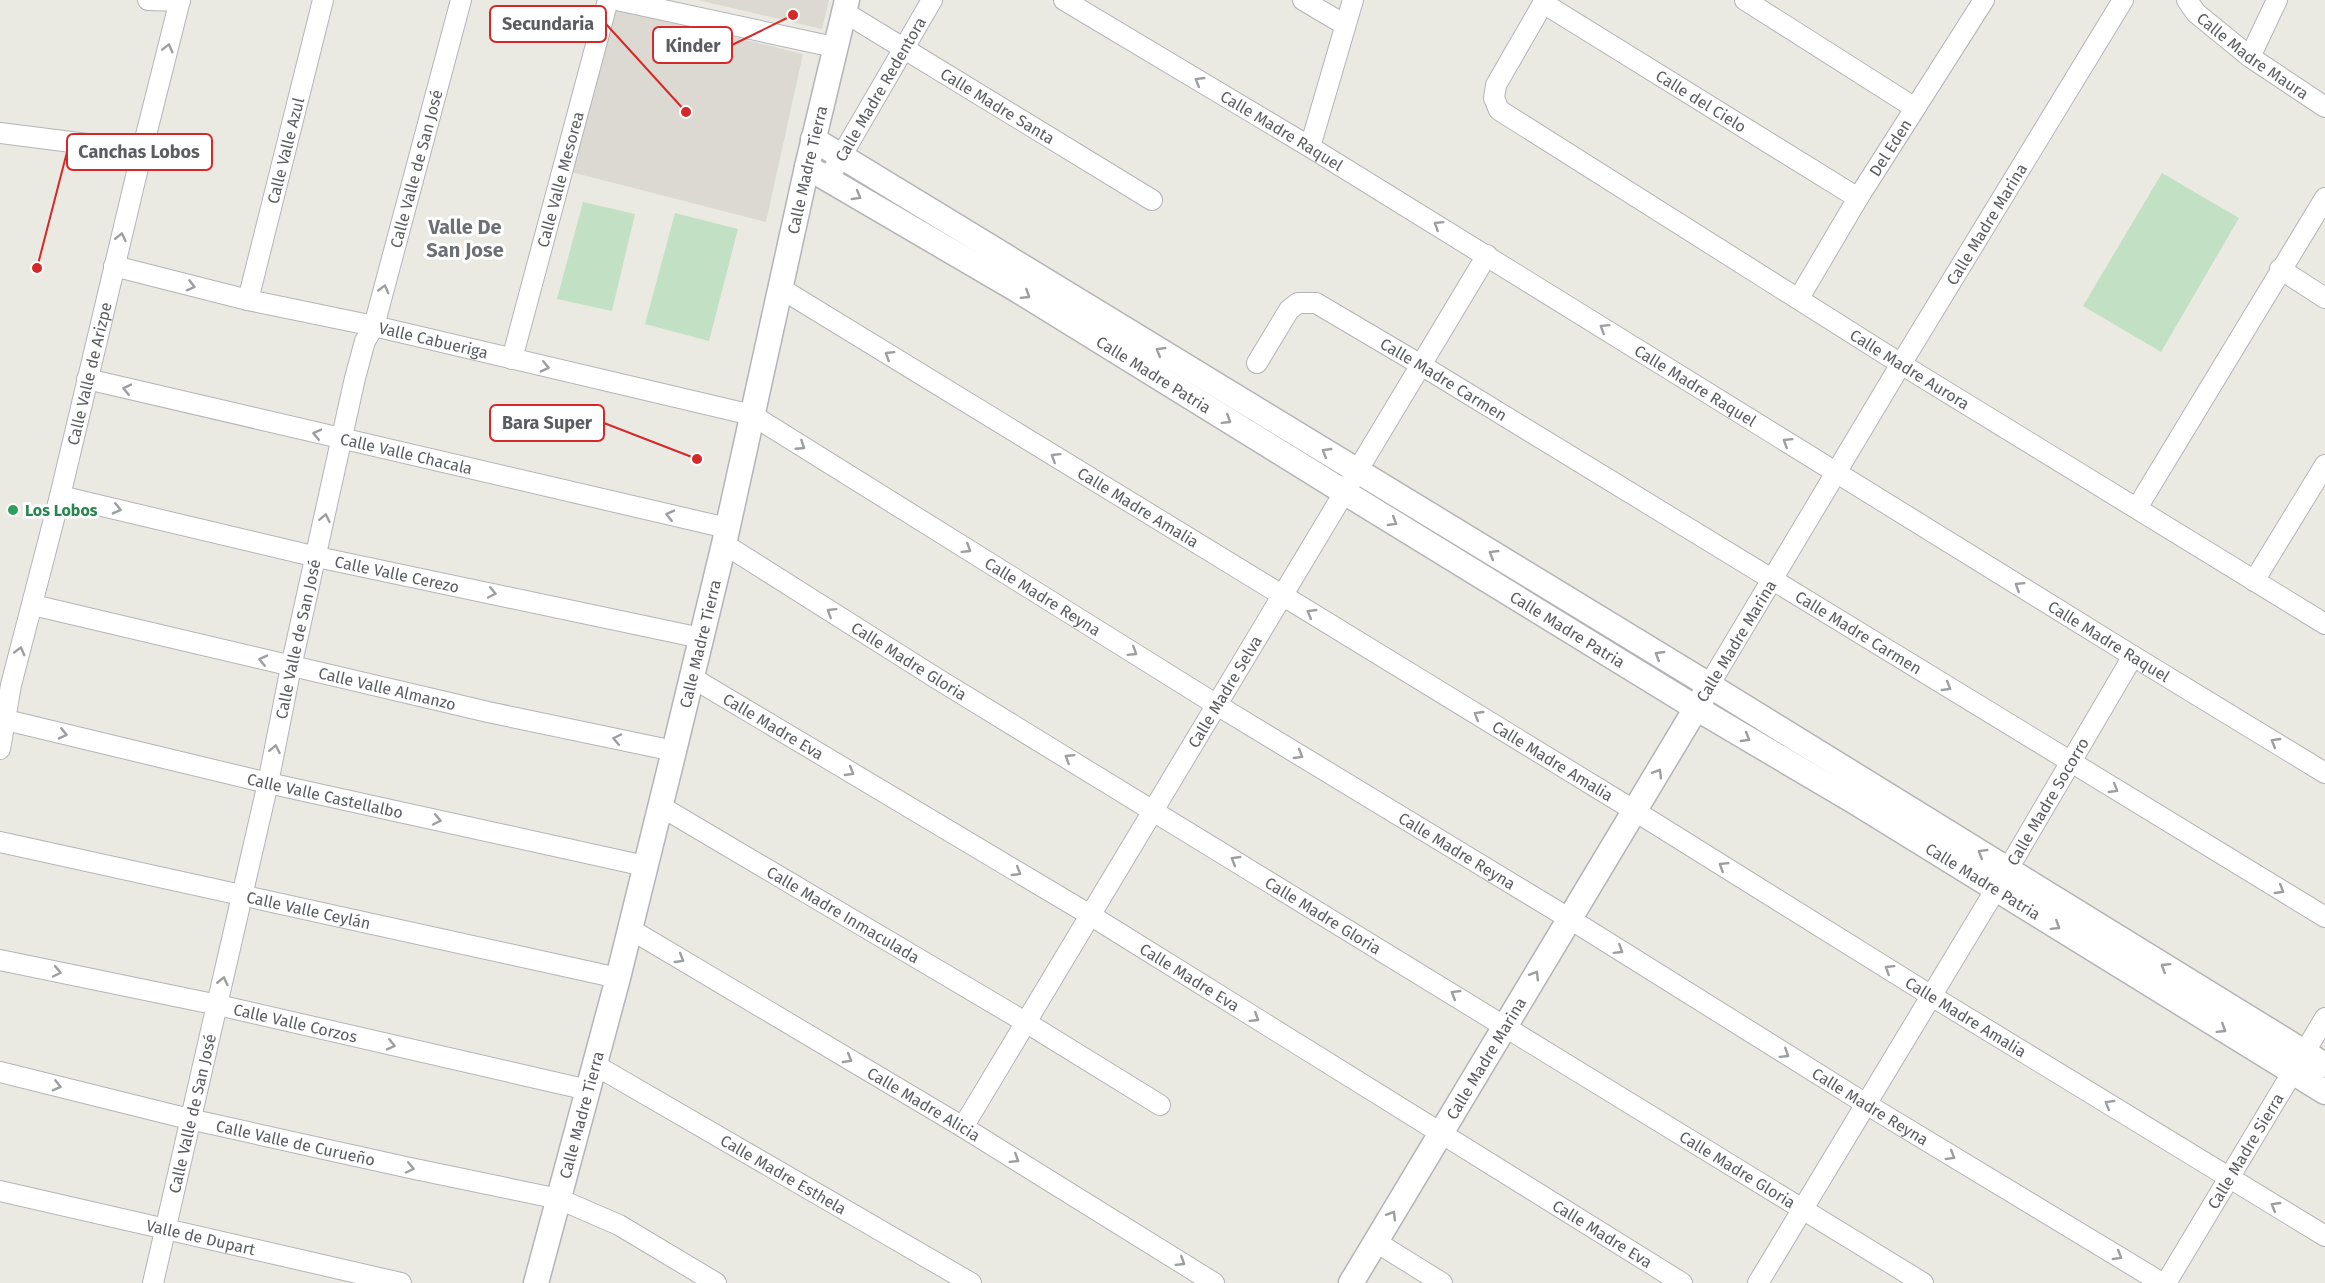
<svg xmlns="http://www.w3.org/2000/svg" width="2325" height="1283" font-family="'Fira Sans',sans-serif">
	<rect width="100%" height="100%" fill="#ebeae2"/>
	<!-- education -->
	<path fill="#dbd9d1" d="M698 0H829L822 29Z
		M607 6 803 54 766 222 567 171Z"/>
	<!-- garden -->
	<path fill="#c2e0c4" d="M2162 173 2239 218 2161 352 2083 306Z
		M583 202 635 214 612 311 557 299Z
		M675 213 738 229 709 341 645 324Z"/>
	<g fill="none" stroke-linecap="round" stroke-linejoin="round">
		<defs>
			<g id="minor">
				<path d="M148 0 180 1"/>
				<path d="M617 0 834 47"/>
				<path id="s1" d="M1064 0 1310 147 2133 656 2325 773"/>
				<path d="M1303 0 1345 25"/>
				<path id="s2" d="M1545 0 1496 85 1494 98 1499 110 1901 364 2325 624"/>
				<path d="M1745 0 1915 108"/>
				<path id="s3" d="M2187 0 2196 13 2250 57 2325 107"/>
				<path id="s4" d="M1543 3 1858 198"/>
				<path id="s5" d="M844 12 1152 200"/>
				<path d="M2250 57 2277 0"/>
				<path d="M0 133 142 151"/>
				<path d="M1310 147 1353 0"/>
				<path id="s6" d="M828 179 932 0"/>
				<path id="s7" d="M114 266 248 300 374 326 752 415 1217 705 1570 919 1866 1104 2162 1283"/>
				<path d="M2280 269 2325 298"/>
				<path id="s8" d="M780 288 1635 811 1930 995 2325 1236"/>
				<path id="s9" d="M1799 298 1858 198 1984 0"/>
				<path id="s10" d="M248 300 323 0"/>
				<path id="s11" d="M512 359 608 0"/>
				<path id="s12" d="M1257 363 1289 310 1298 303H1316L1421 365 2325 917"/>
				<path id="s13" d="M87 379 727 528"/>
				<path id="s14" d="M60 496 317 557 701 638"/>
				<path d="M2137 508 2325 198"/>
				<path id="s15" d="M724 544 936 678 1923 1283"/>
				<path d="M2254 581 2325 465"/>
				<path id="s16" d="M33 605 488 712 674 751"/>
				<path id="s17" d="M691 677 1090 915 1682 1283"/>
				<path id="s18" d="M1709 685 1901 364 2123 0"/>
				<path id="s19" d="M6 720 268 783 645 866"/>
				<path id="s20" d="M0 749 11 685 60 496 142 151 180 0"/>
				<path id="s21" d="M660 806 1027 1023 1160 1105"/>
				<path id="s22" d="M0 842 618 978"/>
				<path id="s23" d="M630 929 963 1127 1214 1283"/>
				<path id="s24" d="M0 960 218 1005 588 1090"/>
				<path id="s25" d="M595 1065 971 1283"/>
				<path id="s26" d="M0 1072 189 1119 410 1168 559 1199 619 1225 716 1283"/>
				<path id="s27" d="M963 1127 1487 255"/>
				<path id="s28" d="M0 1191 401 1283"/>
				<path d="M1376 1242 1442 1283"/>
				<path id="s29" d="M153 1283 268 783 291 667 355 378 365 341 374 326 461 0"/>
				<path id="s30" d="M1758 1283 2008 869 2133 656"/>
				<path id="s31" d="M2166 1283 2325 1018"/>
			</g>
			<g id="tertiary">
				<path d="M813 139 1709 685 2325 1065"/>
				<path id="s32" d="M807 167 1019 291 1344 492 1696 708 1855 802 2325 1092"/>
				<path id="s33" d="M536 1283 618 978 674 751 724 544 807 167 847 0"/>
				<path id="s34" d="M1351 1283 1704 695"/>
			</g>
		</defs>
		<!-- minor casing -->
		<use href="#minor" stroke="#b3b4b8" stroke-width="22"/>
		<!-- tertiary casing -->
		<use href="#tertiary" stroke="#b3b4b8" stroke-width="27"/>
		<!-- minor -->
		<use href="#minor" stroke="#fff" stroke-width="20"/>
		<!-- tertiary -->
		<use href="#tertiary" stroke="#fff" stroke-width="24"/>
	</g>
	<!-- one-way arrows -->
	<defs><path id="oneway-chevron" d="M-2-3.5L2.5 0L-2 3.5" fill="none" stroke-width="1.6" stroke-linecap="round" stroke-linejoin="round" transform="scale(1.5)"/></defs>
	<g stroke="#9d9ea0">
		<use href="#oneway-chevron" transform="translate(168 48) rotate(-76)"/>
		<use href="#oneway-chevron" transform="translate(1199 81) rotate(-149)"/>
		<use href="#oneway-chevron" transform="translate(857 196) rotate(30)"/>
		<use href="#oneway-chevron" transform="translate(1438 225) rotate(-148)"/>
		<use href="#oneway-chevron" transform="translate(121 237) rotate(-77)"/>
		<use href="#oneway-chevron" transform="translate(191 286) rotate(14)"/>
		<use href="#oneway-chevron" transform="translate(384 289) rotate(-75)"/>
		<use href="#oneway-chevron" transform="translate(1026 295) rotate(32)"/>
		<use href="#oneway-chevron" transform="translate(1604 328) rotate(-148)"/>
		<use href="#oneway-chevron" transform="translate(1160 351) rotate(-149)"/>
		<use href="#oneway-chevron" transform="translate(889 355) rotate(-148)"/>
		<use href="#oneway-chevron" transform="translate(545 367) rotate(13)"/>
		<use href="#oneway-chevron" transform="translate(127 389) rotate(-167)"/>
		<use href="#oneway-chevron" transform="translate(1227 420) rotate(32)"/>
		<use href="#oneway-chevron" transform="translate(317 434) rotate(-167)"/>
		<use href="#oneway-chevron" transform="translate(1787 442) rotate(-148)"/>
		<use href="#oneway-chevron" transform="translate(801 446) rotate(33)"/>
		<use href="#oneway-chevron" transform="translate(1326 452) rotate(-149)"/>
		<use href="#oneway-chevron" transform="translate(1055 457) rotate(-148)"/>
		<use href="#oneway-chevron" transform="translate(117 509) rotate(13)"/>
		<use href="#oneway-chevron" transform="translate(670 515) rotate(-167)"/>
		<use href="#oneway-chevron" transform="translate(325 518) rotate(-78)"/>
		<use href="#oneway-chevron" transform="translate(1393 522) rotate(31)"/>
		<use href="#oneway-chevron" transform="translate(967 549) rotate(32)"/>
		<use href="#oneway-chevron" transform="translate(1493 554) rotate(-149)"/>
		<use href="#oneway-chevron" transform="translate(2019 586) rotate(-148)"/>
		<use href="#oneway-chevron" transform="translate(492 593) rotate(12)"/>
		<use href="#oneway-chevron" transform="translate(831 612) rotate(-148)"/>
		<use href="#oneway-chevron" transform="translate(1311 613) rotate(-149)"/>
		<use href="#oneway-chevron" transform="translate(20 651) rotate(-75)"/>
		<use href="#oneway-chevron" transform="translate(1133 652) rotate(32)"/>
		<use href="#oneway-chevron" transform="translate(1659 655) rotate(-149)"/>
		<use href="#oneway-chevron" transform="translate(263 660) rotate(-167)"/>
		<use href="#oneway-chevron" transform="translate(1947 687) rotate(31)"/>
		<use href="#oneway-chevron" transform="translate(1478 715) rotate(-149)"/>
		<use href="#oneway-chevron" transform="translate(63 734) rotate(13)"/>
		<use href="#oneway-chevron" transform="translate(1746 738) rotate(31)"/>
		<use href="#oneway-chevron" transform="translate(617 739) rotate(-168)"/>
		<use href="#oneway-chevron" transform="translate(2275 742) rotate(-149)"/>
		<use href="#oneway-chevron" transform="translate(275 749) rotate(-79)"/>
		<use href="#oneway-chevron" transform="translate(1299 755) rotate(31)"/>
		<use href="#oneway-chevron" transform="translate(1069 758) rotate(-148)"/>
		<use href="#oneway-chevron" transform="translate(850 772) rotate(31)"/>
		<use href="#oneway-chevron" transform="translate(1658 773) rotate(-59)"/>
		<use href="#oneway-chevron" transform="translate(2114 789) rotate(31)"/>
		<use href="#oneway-chevron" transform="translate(437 820) rotate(12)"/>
		<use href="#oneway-chevron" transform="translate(1982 853) rotate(-149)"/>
		<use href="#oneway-chevron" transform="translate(1235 860) rotate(-149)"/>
		<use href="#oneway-chevron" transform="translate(1723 866) rotate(-148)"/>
		<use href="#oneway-chevron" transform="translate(1017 872) rotate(31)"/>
		<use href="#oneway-chevron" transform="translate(2280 890) rotate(31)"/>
		<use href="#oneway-chevron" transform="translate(2056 926) rotate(32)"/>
		<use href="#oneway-chevron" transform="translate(1619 950) rotate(32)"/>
		<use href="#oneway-chevron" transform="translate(680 959) rotate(31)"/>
		<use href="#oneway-chevron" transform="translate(2165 967) rotate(-148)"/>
		<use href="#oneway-chevron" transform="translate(1889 969) rotate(-148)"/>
		<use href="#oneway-chevron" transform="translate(57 972) rotate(12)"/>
		<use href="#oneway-chevron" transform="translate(1535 975) rotate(-58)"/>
		<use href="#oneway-chevron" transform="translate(223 981) rotate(-77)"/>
		<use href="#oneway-chevron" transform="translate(1455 994) rotate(-149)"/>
		<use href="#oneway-chevron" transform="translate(1255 1018) rotate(32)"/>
		<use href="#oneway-chevron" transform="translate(2222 1029) rotate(32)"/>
		<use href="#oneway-chevron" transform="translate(391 1045) rotate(13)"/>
		<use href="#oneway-chevron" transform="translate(1785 1054) rotate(32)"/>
		<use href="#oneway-chevron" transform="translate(848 1059) rotate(31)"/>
		<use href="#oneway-chevron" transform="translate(57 1086) rotate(14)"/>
		<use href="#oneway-chevron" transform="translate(2109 1104) rotate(-149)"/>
		<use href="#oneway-chevron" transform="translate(1951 1156) rotate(31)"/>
		<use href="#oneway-chevron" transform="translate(1015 1159) rotate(32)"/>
		<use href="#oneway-chevron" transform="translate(410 1168) rotate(12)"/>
		<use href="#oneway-chevron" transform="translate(2275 1206) rotate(-149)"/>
		<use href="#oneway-chevron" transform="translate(1392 1215) rotate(-59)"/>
		<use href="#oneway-chevron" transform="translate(2118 1256) rotate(31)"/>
		<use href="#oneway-chevron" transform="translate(1181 1262) rotate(32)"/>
	</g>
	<!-- markers -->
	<circle fill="#2e9e5b" stroke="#fff" stroke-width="2" cx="13" cy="510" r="6"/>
	<g text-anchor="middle" stroke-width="6" stroke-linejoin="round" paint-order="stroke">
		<!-- street labels -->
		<g font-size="16" fill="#5b5d61" stroke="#fff">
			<text dy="6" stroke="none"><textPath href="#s3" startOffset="87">Calle Madre Maura</textPath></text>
			<text dy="6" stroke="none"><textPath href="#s6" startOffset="104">Calle Madre Redentora</textPath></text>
			<text dy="6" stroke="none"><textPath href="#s4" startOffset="186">Calle del Cielo</textPath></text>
			<text dy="6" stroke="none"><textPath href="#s5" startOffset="180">Calle Madre Santa</textPath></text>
			<text dy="6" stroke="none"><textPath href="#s1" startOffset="254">Calle Madre Raquel</textPath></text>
			<text dy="6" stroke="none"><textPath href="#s9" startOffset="176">Del Eden</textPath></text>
			<text dy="6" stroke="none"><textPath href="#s10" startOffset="154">Calle Valle Azul</textPath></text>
			<text dy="6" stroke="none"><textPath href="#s29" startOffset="1146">Calle Valle de San José</textPath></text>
			<text dy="6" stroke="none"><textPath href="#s33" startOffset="1146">Calle Madre Tierra</textPath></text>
			<text dy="6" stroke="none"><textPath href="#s11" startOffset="186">Calle Valle Mesorea</textPath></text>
			<text dy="6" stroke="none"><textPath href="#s18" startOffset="538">Calle Madre Marina</textPath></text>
			<text dy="6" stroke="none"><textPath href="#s7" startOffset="328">Valle Cabueriga</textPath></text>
			<text dy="6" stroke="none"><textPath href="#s2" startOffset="610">Calle Madre Aurora</textPath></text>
			<text dy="6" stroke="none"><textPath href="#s20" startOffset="386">Calle Valle de Arizpe</textPath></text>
			<text dy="6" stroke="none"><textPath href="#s32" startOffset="404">Calle Madre Patria</textPath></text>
			<text dy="6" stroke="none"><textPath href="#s12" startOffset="240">Calle Madre Carmen</textPath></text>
			<text dy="6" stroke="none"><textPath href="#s1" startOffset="740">Calle Madre Raquel</textPath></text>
			<text dy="6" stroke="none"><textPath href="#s13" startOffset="328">Calle Valle Chacala</textPath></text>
			<text dy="6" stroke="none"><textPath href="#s8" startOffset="420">Calle Madre Amalia</textPath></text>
			<text dy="6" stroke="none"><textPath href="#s14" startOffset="346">Calle Valle Cerezo</textPath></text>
			<text dy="6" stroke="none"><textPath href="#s7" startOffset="998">Calle Madre Reyna</textPath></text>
			<text dy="6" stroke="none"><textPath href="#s32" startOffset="890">Calle Madre Patria</textPath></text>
			<text dy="6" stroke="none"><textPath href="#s12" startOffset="726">Calle Madre Carmen</textPath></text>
			<text dy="6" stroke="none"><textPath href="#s29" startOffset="660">Calle Valle de San José</textPath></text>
			<text transform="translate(1736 641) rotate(-59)" y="6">Calle Madre Marina</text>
			<text dy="6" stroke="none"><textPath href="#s1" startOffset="1226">Calle Madre Raquel</textPath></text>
			<text dy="6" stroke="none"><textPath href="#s33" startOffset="660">Calle Madre Tierra</textPath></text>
			<text dy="6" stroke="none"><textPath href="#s15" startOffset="219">Calle Madre Gloria</textPath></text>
			<text dy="6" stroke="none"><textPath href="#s16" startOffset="364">Calle Valle Almanzo</textPath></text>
			<text dy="6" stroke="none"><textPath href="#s27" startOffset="508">Calle Madre Selva</textPath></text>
			<text dy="6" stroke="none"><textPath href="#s17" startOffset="96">Calle Madre Eva</textPath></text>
			<text dy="6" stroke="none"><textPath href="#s8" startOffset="906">Calle Madre Amalia</textPath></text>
			<text dy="6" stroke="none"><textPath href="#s19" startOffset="328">Calle Valle Castellalbo</textPath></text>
			<text dy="6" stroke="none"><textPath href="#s30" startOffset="562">Calle Madre Socorro</textPath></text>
			<text dy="6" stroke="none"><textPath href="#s7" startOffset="1484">Calle Madre Reyna</textPath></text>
			<text dy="6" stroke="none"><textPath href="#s32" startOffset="1376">Calle Madre Patria</textPath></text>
			<text dy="6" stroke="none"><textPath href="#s22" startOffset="316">Calle Valle Ceylán</textPath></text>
			<text dy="6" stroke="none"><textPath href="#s21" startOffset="213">Calle Madre Inmaculada</textPath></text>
			<text dy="6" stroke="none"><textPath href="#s15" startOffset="705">Calle Madre Gloria</textPath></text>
			<text dy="6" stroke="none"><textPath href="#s17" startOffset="582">Calle Madre Eva</textPath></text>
			<text dy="6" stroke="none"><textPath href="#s8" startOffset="1392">Calle Madre Amalia</textPath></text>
			<text dy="6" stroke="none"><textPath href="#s24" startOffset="302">Calle Valle Corzos</textPath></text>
			<text dy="6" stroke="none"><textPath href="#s34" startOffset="262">Calle Madre Marina</textPath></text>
			<text dy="6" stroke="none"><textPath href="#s23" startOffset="342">Calle Madre Alicia</textPath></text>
			<text dy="6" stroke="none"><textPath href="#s7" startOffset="1970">Calle Madre Reyna</textPath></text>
			<text dy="6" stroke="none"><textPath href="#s29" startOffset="174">Calle Valle de San José</textPath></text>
			<text dy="6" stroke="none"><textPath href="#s33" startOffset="174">Calle Madre Tierra</textPath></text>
			<text dy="6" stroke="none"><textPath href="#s26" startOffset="304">Calle Valle de Curueño</textPath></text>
			<text dy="6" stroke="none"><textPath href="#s31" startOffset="154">Calle Madre Sierra</textPath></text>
			<text dy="6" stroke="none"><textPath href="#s15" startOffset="1191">Calle Madre Gloria</textPath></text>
			<text dy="6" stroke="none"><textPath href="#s25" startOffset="218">Calle Madre Esthela</textPath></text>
			<text dy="6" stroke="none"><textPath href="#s17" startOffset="1068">Calle Madre Eva</textPath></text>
			<text dy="6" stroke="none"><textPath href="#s28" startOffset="206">Valle de Dupart</textPath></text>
		</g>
		<!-- leisure labels -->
		<g font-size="16" font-weight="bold" fill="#27864d" stroke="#fff" text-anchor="start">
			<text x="25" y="516">Los Lobos</text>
		</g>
		<!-- quarter labels -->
		<g font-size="20" font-weight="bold" fill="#6c6f73" stroke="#fff">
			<text x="465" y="234">Valle De<tspan x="465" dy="23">San Jose</tspan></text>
		</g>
	</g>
	<!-- callouts -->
	<path fill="none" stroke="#d62828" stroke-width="2" d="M686 112L606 24M793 15L732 45M37 268L67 152M697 459L604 423"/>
	<g fill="#d62828" stroke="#fff" stroke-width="2">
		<circle cx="686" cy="112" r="6"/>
		<circle cx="793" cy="15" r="6"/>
		<circle cx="37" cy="268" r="6"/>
		<circle cx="697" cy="459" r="6"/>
	</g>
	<g fill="#fff" stroke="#d62828" stroke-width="2">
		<rect x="490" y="6" width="116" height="36" rx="6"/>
		<rect x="653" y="27" width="79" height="36" rx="6"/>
		<rect x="67" y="134" width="145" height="36" rx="6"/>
		<rect x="490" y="405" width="114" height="36" rx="6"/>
	</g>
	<g font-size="18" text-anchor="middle" font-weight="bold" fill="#5b5d61">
		<text x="548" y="30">Secundaria</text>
		<text x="693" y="52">Kinder</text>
		<text x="139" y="158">Canchas Lobos</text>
		<text x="547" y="429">Bara Super</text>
	</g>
</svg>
